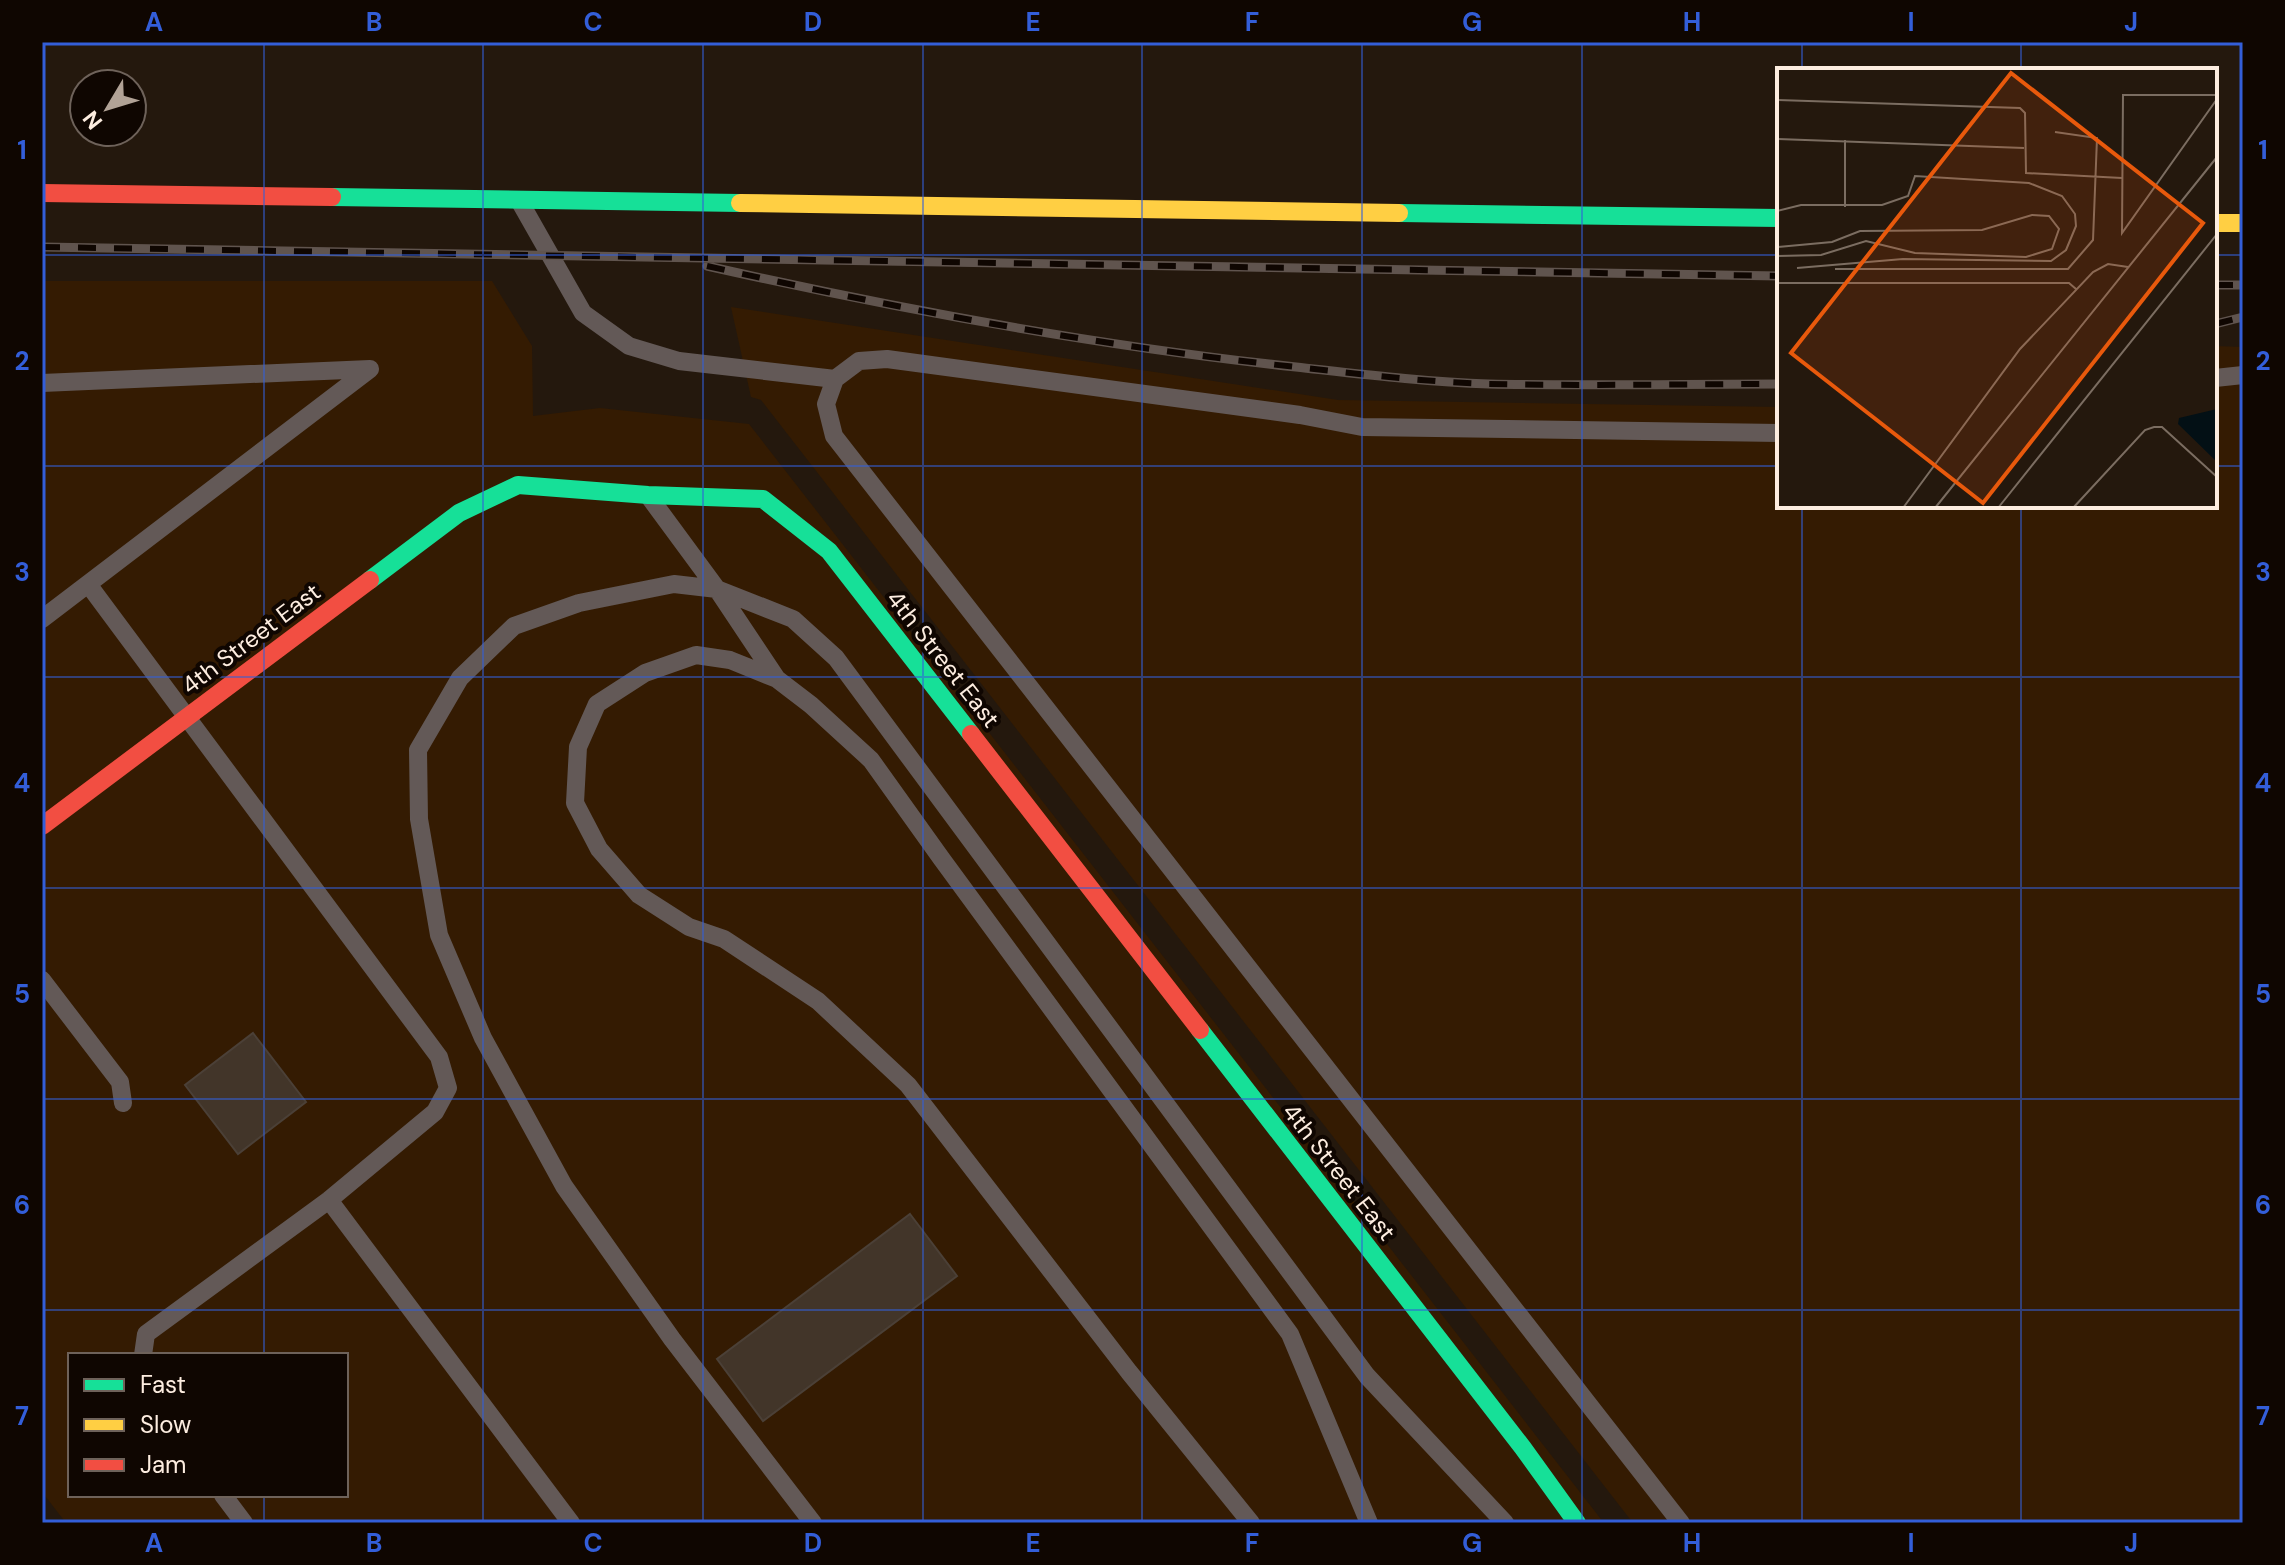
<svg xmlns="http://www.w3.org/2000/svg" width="2285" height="1565" font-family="'DM Sans',sans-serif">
	<rect width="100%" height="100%" fill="#24180d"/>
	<!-- built -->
	<path fill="#341b02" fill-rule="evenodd" d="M42 281H492L532 346 533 416 600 408 749 424 1604 1523H66L42 1492ZM70 1355H346V1495H70Z
		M731 307 1338 400 1779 407V506H2215V346L2243 347V1523H1633L761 400 751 397Z"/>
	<!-- building -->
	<path fill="#423529" stroke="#4b4037" stroke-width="2" d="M253 1033 306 1102 238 1154 185 1085Z
		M910 1214 957 1276 763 1421 717 1359Z"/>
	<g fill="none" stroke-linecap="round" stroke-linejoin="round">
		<!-- lane -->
		<path stroke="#635957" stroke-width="18" d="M520 202 583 313 629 346 679 361 835 379
			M2215 378 2243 375
			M42 383 370 369 42 619
			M650 498 717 589 777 679
			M88 584 439 1057 448 1088 435 1112 329 1200 146 1334 143 1355
			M42 980 120 1082 123 1103
			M329 1200 571 1523
			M223 1495 244 1523
			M813 1523 672 1339 564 1186 483 1038 439 935 419 819 418 750 460 678 514 626 579 603 674 584 717 589 793 619 836 658 1367 1376 1505 1523
			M1251 1523 1129 1372 908 1085 818 1001 724 939 689 927 639 895 599 849 575 803 578 747 597 704 645 673 696 655 730 660 777 679 811 705 871 760 941 858 1290 1334 1369 1523
			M1681 1523 834 436 826 404 835 379 859 361 887 359 1300 415 1362 427 1779 433"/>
		<!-- fast -->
		<path stroke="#16e098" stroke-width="18" d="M332 197 740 203
			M1399 213 1779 218
			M370 580 459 513 518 485 648 495 763 499 829 551 971 734
			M1200 1030 1523 1448 1577 1523"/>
		<!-- slow -->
		<path stroke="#ffcf43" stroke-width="18" d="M740 203 1399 213
			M2215 223H2243"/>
		<!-- jam -->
		<path stroke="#f24e42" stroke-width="18" d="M42 193 332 197
			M971 734 1200 1030
			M42 826 370 580"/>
		<defs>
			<path id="rail" d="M42 247 1779 276
				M707 266C902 310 1098 346 1296 367 1360 374 1425 382 1489 384 1585 386 1682 384 1779 384
				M2215 285H2243
				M2215 324 2243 317"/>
		</defs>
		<!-- rail casing -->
		<use href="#rail" stroke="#60544e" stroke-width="9"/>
		<!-- rail -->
		<use href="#rail" stroke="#0f0601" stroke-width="6" stroke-dasharray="18" stroke-linecap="butt"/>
	</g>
	<!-- grid -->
	<path fill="none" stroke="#335ed9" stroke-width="2" stroke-opacity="0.55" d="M264 42V1355M483 42V1523M703 42V1523M923 42V1523M1142 42V1523M1362 42V1523M1582 42V1523M1802 42V70M2021 42V70M42 255H1779M2215 255H2243M42 466H1779M2215 466H2243M1802 506V1523M2021 506V1523M42 677H2243M42 888H2243M42 1099H2243M42 1310H2243M264 1495V1523"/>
	<g text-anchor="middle" stroke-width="8" stroke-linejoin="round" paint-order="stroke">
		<!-- street labels -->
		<g font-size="24" fill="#fdede0" stroke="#0f0601">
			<text transform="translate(251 639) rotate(-37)" y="8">4th Street East</text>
			<text transform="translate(943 659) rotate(52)" y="8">4th Street East</text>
			<text transform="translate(1339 1172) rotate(52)" y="8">4th Street East</text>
		</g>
	</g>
	<!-- overview -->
	<g transform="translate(1777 68)">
		<rect width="440" height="440" fill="#24180d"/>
		<path d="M440 341 438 371 440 394 401 356 402 350Z" fill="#031015"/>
		<path fill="none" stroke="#7b6d61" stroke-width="2" d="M440 27H346L345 165 440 31M0 32 243 40 248 45 249 105 345 110M0 71 247 80M68 139V72M0 143 24 137H105L131 128 138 108 252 115 285 128 298 146 299 158 289 182 274 193 126 191 20 200M0 179 55 174 83 163 205 162 255 147 272 148 282 161 275 181 249 189 138 185 89 173 44 187 0 188M58 201H291L316 172 320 70 278 64M0 215H292L299 221M126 440 243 281 316 204 331 196 351 199M158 440 440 89M221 440 440 166M296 440 368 362 377 359H385L440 409"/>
		<path fill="#e8590c" fill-opacity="0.15" stroke="#e8590c" stroke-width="4" d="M234 5 426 155 206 435 14 285Z"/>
		<rect width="440" height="440" fill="none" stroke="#fdede0" stroke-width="4"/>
	</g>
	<!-- border -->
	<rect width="2285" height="1565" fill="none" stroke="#0f0601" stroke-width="88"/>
	<!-- legend -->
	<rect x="68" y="1353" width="280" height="144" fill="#0f0601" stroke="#6e625a" stroke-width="2"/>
	<rect x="84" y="1379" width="40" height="12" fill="#16e098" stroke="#6e625a" stroke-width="2"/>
	<text x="140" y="1393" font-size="24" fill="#fdede0">Fast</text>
	<rect x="84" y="1419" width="40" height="12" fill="#ffcf43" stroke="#6e625a" stroke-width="2"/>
	<text x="140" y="1433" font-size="24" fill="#fdede0">Slow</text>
	<rect x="84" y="1459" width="40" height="12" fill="#f24e42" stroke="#6e625a" stroke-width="2"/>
	<text x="140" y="1473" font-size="24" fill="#fdede0">Jam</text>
	<!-- north arrow -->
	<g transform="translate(108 108) rotate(232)"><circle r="38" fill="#0f0601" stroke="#6e625a" stroke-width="2"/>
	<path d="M0-6L14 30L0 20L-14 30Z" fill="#b1a296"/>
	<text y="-12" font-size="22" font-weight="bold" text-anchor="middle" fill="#fdede0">N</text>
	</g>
	<rect x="44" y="44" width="2197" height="1477" fill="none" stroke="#335ed9" stroke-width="3"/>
	<g font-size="26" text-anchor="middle" font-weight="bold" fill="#335ed9">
		<text x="154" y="31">A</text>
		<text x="374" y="31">B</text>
		<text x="593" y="31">C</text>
		<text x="813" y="31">D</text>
		<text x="1033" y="31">E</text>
		<text x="1252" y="31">F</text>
		<text x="1472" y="31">G</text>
		<text x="1692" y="31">H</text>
		<text x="1911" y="31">I</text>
		<text x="2131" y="31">J</text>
		<text x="22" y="159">1</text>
		<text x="2263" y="159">1</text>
		<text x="22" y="370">2</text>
		<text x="2263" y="370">2</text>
		<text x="22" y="581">3</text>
		<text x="2263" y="581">3</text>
		<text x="22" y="792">4</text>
		<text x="2263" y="792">4</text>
		<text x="22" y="1003">5</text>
		<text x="2263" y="1003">5</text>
		<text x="22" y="1214">6</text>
		<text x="2263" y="1214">6</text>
		<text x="22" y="1425">7</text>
		<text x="2263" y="1425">7</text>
		<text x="154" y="1552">A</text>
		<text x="374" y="1552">B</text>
		<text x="593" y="1552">C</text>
		<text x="813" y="1552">D</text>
		<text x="1033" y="1552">E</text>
		<text x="1252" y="1552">F</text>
		<text x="1472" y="1552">G</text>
		<text x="1692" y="1552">H</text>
		<text x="1911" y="1552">I</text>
		<text x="2131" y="1552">J</text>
	</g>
</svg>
